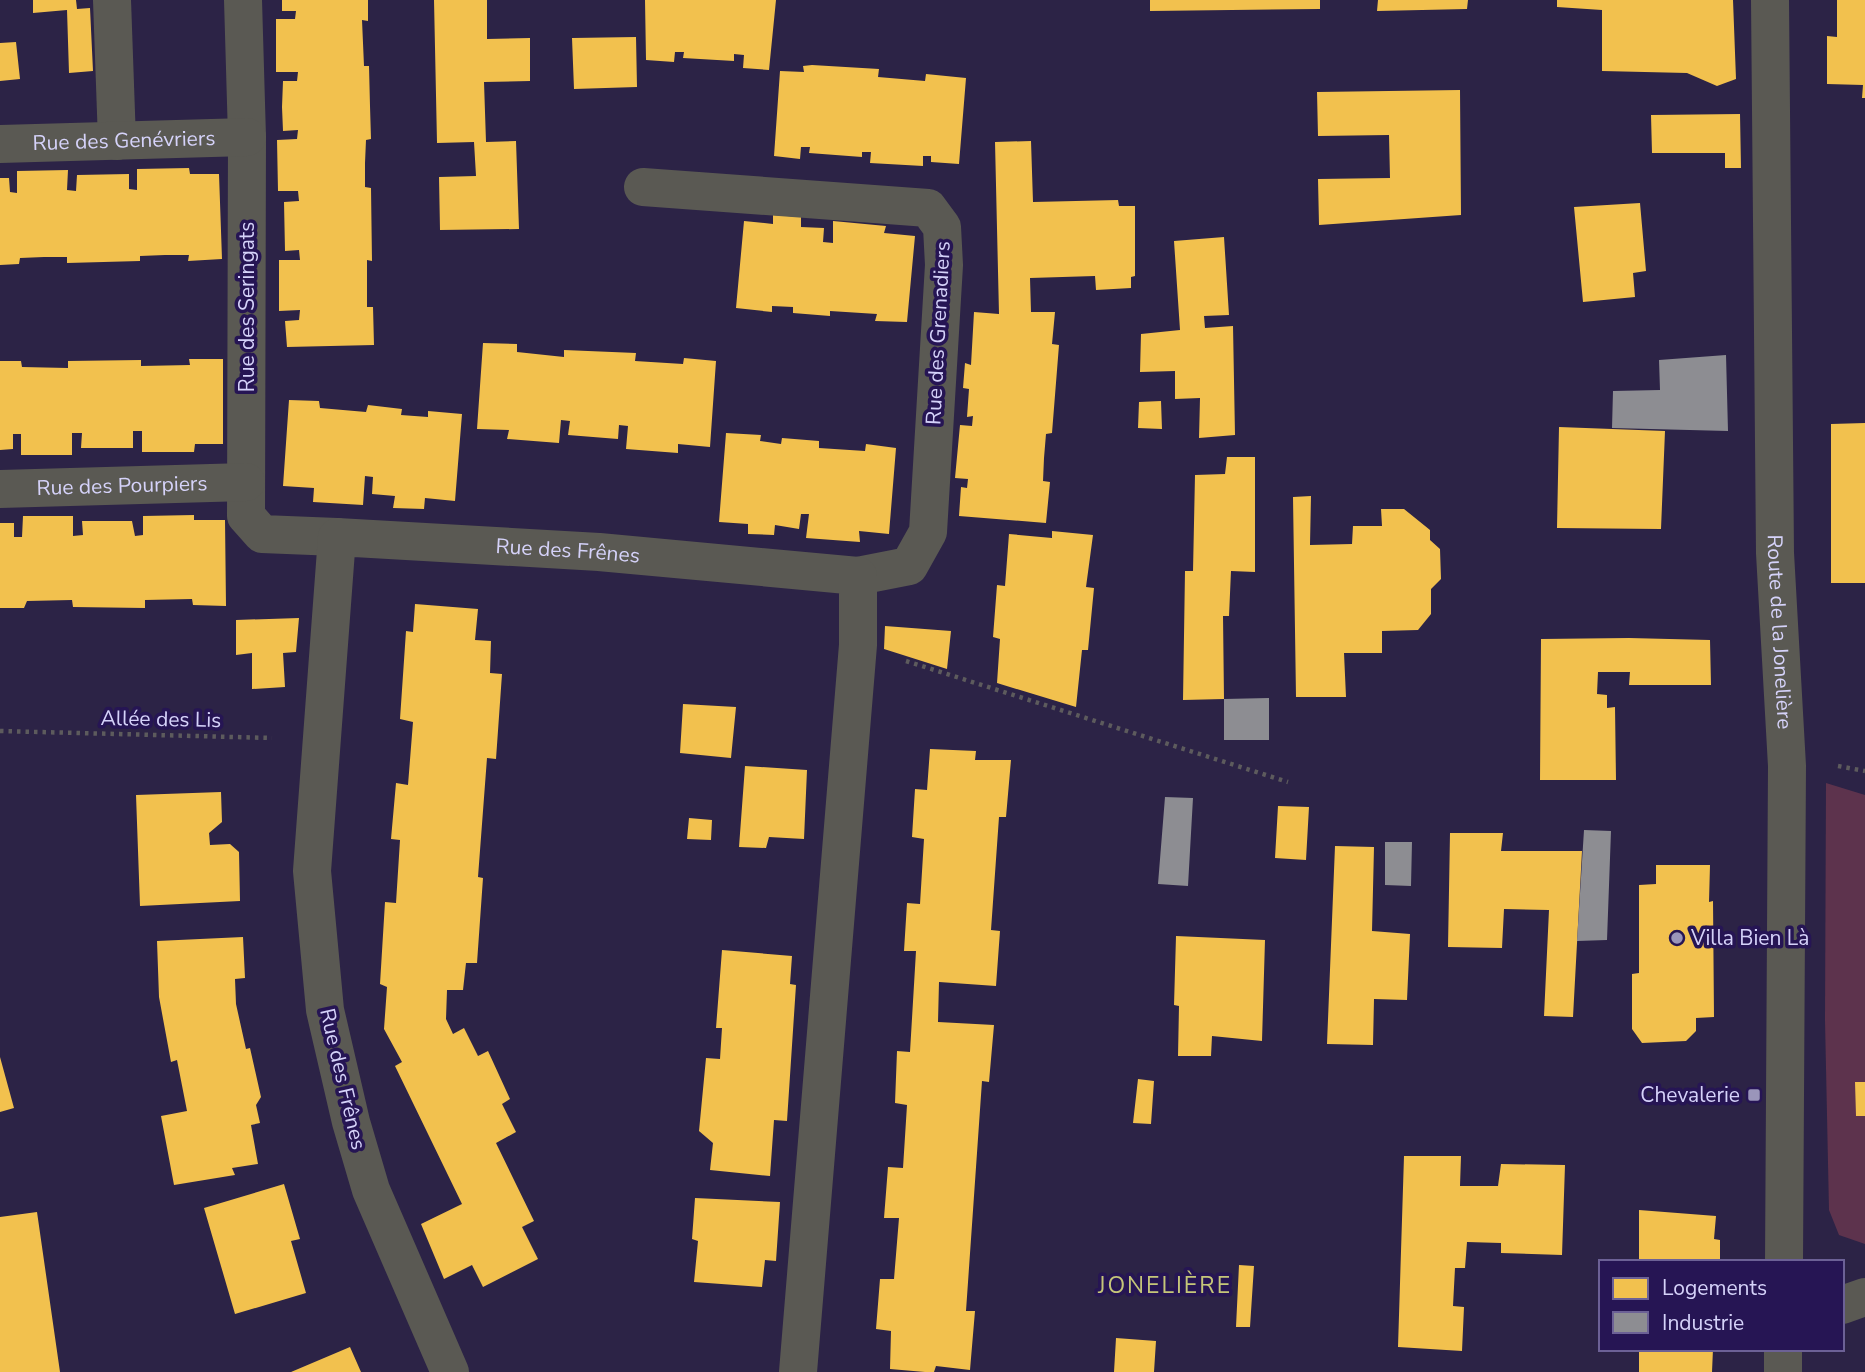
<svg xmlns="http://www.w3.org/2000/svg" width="1865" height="1372" font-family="'Nunito Sans',sans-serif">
	<rect width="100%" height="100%" fill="#2c2346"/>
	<!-- green -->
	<path fill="#5d334d" d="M1826 783 1865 795V1244L1839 1235 1829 1210 1825 1020Z"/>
	<!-- homes -->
	<path fill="#f2c14e" d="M33 0H76L77 9 90 8 93 71 69 73 67 10 33 13Z
		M282 0H368V21L362 20 364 66H369L370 106 371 139 366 140 365 163V187L371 188 372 261 367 260V307H373L374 345 287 347 285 321 299 320 300 310 279 311V260H300L299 250 285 251 284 202 299 201 298 191H278L277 140 297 139 298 130 283 131 282 107 283 81H297L298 72H276V19H295L296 11H282Z
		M434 0H487V39L530 38V81L484 82 486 142 516 141 519 229 440 230 439 177 476 176 474 142 437 143Z
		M645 0H776L769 70 743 68 744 55 734 54V61L683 58 684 52H675L674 62 646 60Z
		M1150 0H1320V9L1150 11Z
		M1378 0H1468L1467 9 1377 11Z
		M1557 0H1733L1736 79 1717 86 1687 73 1602 71V10L1557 7Z
		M1837 0H1865V98H1862L1863 85 1827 84V36L1837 37Z
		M636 37 637 87 574 89 572 38Z
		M16 42 20 79 0 81V43Z
		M812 65 879 69 878 77 925 81 926 74 966 78 959 164 931 162V156H923V166L870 163 871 152H862V157L809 153 810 147H801L800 159 774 156 780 71 804 72 803 66Z
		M1460 90 1461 215 1319 225 1318 179 1390 178 1389 135 1318 136 1317 92Z
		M1740 114 1741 168H1725V153H1652L1651 115Z
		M1031 141 1033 202 1118 200 1119 206H1135V276L1131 277V288L1096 290 1095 276 1030 278 1031 312H1055L1052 344 1059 345 1052 433 1046 434 1044 458 1043 481 1050 482 1046 523 959 516 961 487 967 488 968 479 955 478 960 425 972 426 973 416 967 417 969 389 963 388 965 363 971 365 974 312 999 314 995 142Z
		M189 168 190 174H219L222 259 188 261 189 255H165L140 256V261L67 263V257H44L20 258 19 264 0 265V178H9L10 192 17 193V171L68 170 67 190 76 191 77 175 129 174V189L137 190V169Z
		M1640 203 1646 271 1633 273 1635 297 1583 302 1574 207Z
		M773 215 801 217V227L824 228 823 242 833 243V221L886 226 884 233 915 236 907 322 875 321 877 314 830 311V316L793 313V307L772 306V312L736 308 744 221 773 224Z
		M1224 237 1229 315 1204 316 1205 328 1233 326 1235 435 1199 438 1200 398 1175 399V371L1140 372 1141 334 1180 330 1174 241Z
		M483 343 517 344V352L564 357V350L636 353 635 361 683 364 684 358 716 361 710 447 678 444V453L626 449 628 426 619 425 618 439 568 435 570 421 561 420 559 443 507 439 509 430 477 429Z
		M189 359H223V444H195L194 452H142V431H133V448H81L82 433H72V455H21V434H13V449L0 450V361H21L22 367 68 368V361L141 360V366L190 365Z
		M289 400 319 401 320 408 366 412 368 405 402 409 401 415 428 417V411L462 414 455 501 425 498 424 509 393 508 395 496 372 494 373 477 365 476 363 505 313 502 314 488 283 486Z
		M1161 401 1162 429 1138 428 1139 402Z
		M1865 423V583H1831V424Z
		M1559 427 1665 431 1661 529 1557 528Z
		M726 433 761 435 760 441 781 444 782 438 819 441V448L865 451 866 444 896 448 889 534 859 531 860 542 806 538 809 514H801L799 529 775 525 774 535 748 534V524L719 522Z
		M1227 457H1255V572L1231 571 1229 616H1223L1224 699 1183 700 1185 571H1193L1195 475 1225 474Z
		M1311 496 1310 545 1352 544 1353 526H1382L1381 509H1404L1430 530V540L1440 549 1441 579 1431 589V614L1418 630 1382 631V653H1344L1346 697H1296L1293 497Z
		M194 515V520H225L226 606 193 605 192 599 145 600V608L73 607 72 600 27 601 24 608H0V523H14V537H22L23 516H73V536L83 535 82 521H132L135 536 143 535V516Z
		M1052 531 1093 535 1086 587 1094 588 1088 650H1082L1076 707 997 683 1000 639 993 637 997 585 1005 586 1009 534 1052 538Z
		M415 604 478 609 475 640 491 641 490 673 502 674 496 759 487 758 478 877 483 878 477 963H466L463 990H447L446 1019 453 1034 464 1028 478 1056 488 1051 510 1099 502 1104 516 1132 496 1143 534 1221 522 1227 538 1259 483 1287 472 1265 444 1279 421 1224 462 1204 395 1066 402 1062 384 1029 387 987 380 984 385 902 396 903 400 840 391 839 396 783 408 785 413 722 400 719 406 631 413 632Z
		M299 618 296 652 283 653 285 687 252 689V653L236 655V620Z
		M885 626 951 631 947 669 884 649Z
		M1629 638 1710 640 1711 685H1629L1630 672H1598L1597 694 1607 695V708L1615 707 1616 780H1540L1541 639Z
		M683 704 736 707 731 758 680 753Z
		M930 749 976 751 975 760H1011L1006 817H999L991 930 1000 931 996 986 939 982 938 1022 994 1025 989 1082 982 1081 966 1311H975L970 1370 936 1366 934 1372H925L890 1369 891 1331 876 1329 880 1279H894L899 1218H884L888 1167 903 1168 907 1105 895 1103 897 1051 910 1052 916 951H904L907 903 920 904 924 839 912 837 915 789 927 790Z
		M745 766 807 770 804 839 769 837 766 848 739 847Z
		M221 792 222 822 209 833 210 845 230 844 239 852 240 901 140 906 136 795Z
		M1278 806 1309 807 1306 860 1275 858Z
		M689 818 712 820 711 840 687 839Z
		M1450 833H1503L1501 851H1582L1573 1017 1544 1016 1549 910 1504 909 1502 948 1448 947Z
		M1335 846 1374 847 1372 931 1410 934 1407 1000 1374 999 1373 1045 1327 1044Z
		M1656 865H1710L1709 902 1713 901 1714 1017 1696 1018V1031L1686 1041 1642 1043 1632 1029V974L1639 973V885L1656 884Z
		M1176 936 1265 940 1262 1041 1212 1036 1211 1056H1178L1179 1006 1174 1005Z
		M243 937 245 978 235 979 236 1004 246 1049 250 1048 261 1097 256 1105 260 1123 251 1125 258 1164 232 1168 235 1175 174 1185 161 1116 187 1111 177 1060 171 1062 159 997 157 941Z
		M722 950 792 956 790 984 796 985 787 1121 774 1120 770 1176 710 1170 713 1143 699 1131 706 1058 720 1059 722 1028H716Z
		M0 1057 14 1108 0 1112Z
		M1138 1079 1154 1081 1151 1124 1133 1123Z
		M1855 1082H1865V1116H1856Z
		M1404 1156H1461L1460 1186H1498L1501 1164 1565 1165 1562 1255 1501 1253V1243L1467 1242 1465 1268H1455L1453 1306 1464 1307 1462 1351 1398 1347Z
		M284 1184 300 1239 291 1241 306 1293 235 1314 204 1208Z
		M695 1198 780 1202 776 1261 765 1260 762 1287 694 1282 698 1241 692 1239Z
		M1639 1210 1716 1216 1714 1239 1720 1240V1262H1639Z
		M37 1212 60 1372H0V1217Z
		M1239 1265 1254 1266 1250 1327H1236Z
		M1116 1338 1156 1341 1154 1372H1114Z
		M350 1347 361 1372H291Z
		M1639 1349H1713L1712 1372H1639Z"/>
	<!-- industry -->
	<path fill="#8d8d92" d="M1726 355 1728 431 1612 428 1613 391 1660 390 1659 360Z
		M1269 698V740H1224V699Z
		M1165 797 1193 798 1188 886 1158 884Z
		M1584 830 1611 831 1607 940 1577 941Z
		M1385 842H1412L1411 886 1385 885Z"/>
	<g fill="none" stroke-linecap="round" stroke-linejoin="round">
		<!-- path -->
		<path stroke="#5d5b5d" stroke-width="4.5" stroke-dasharray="3.5 5" stroke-linecap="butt" d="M906 661 1288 782
			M0 731 272 738
			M1838 766 1865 771"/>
		<!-- minor -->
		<g stroke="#5a5953" stroke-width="38">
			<path d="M112 0 117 141"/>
			<path d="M243 0 247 137 246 516 262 534 337 537"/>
			<path id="s1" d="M1770 0 1775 553 1787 766 1784 1262"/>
			<path id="s2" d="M0 144 247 137"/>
			<path d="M643 187 928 208 942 227 944 265 928 532 909 566 858 576"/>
			<path id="s3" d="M0 489 246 482"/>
			<path d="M1842 1305 1865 1297"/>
			<path id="s4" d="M450 1372 371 1190 351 1122 325 1010 312 871 337 537 599 552 858 576V645L798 1372"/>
			<path d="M1783 1372V1349"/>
		</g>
	</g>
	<!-- markers -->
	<g fill="#9a95ba" stroke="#261554" stroke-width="2.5">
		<circle cx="1677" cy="938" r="7"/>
		<rect x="1747" y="1088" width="14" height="14" rx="3.5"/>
	</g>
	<g text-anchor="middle" stroke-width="7" stroke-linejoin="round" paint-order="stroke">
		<!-- street labels -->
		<g font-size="21" fill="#d5d2f9" stroke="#261554">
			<text dy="7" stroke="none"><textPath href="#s2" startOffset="124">Rue des Genévriers</textPath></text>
			<text transform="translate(247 307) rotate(-90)" y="7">Rue des Seringats</text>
			<text transform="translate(938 333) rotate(-87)" y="7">Rue des Grenadiers</text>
			<text dy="7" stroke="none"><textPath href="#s3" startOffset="122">Rue des Pourpiers</textPath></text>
			<text dy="7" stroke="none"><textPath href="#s4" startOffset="1090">Rue des Frênes</textPath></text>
			<text dy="7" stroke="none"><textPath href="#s1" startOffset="632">Route de la Jonelière</textPath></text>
			<text transform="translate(161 719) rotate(1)" y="7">Allée des Lis</text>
			<text transform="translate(343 1079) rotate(77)" y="7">Rue des Frênes</text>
		</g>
		<!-- poi labels -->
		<g font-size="21" fill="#d5d2f9" stroke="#261554" text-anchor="start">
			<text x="1691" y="945">Villa Bien Là</text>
			<text x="1740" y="1102" text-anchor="end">Chevalerie</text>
		</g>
		<!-- neighbourhood labels -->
		<g font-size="23" letter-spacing="2" fill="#c5c679" stroke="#261554">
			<text x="1165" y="1293">JONELIÈRE</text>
		</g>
	</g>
	<!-- legend -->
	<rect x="1599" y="1260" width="245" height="91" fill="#261554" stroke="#6c6196" stroke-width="2"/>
	<rect x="1613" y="1278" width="35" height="21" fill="#f2c14e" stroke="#6c6196" stroke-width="2"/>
	<text x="1662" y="1295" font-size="21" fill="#d5d2f9">Logements</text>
	<rect x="1613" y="1312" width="35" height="21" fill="#8d8d92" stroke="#6c6196" stroke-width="2"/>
	<text x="1662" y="1330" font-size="21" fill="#d5d2f9">Industrie</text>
</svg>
